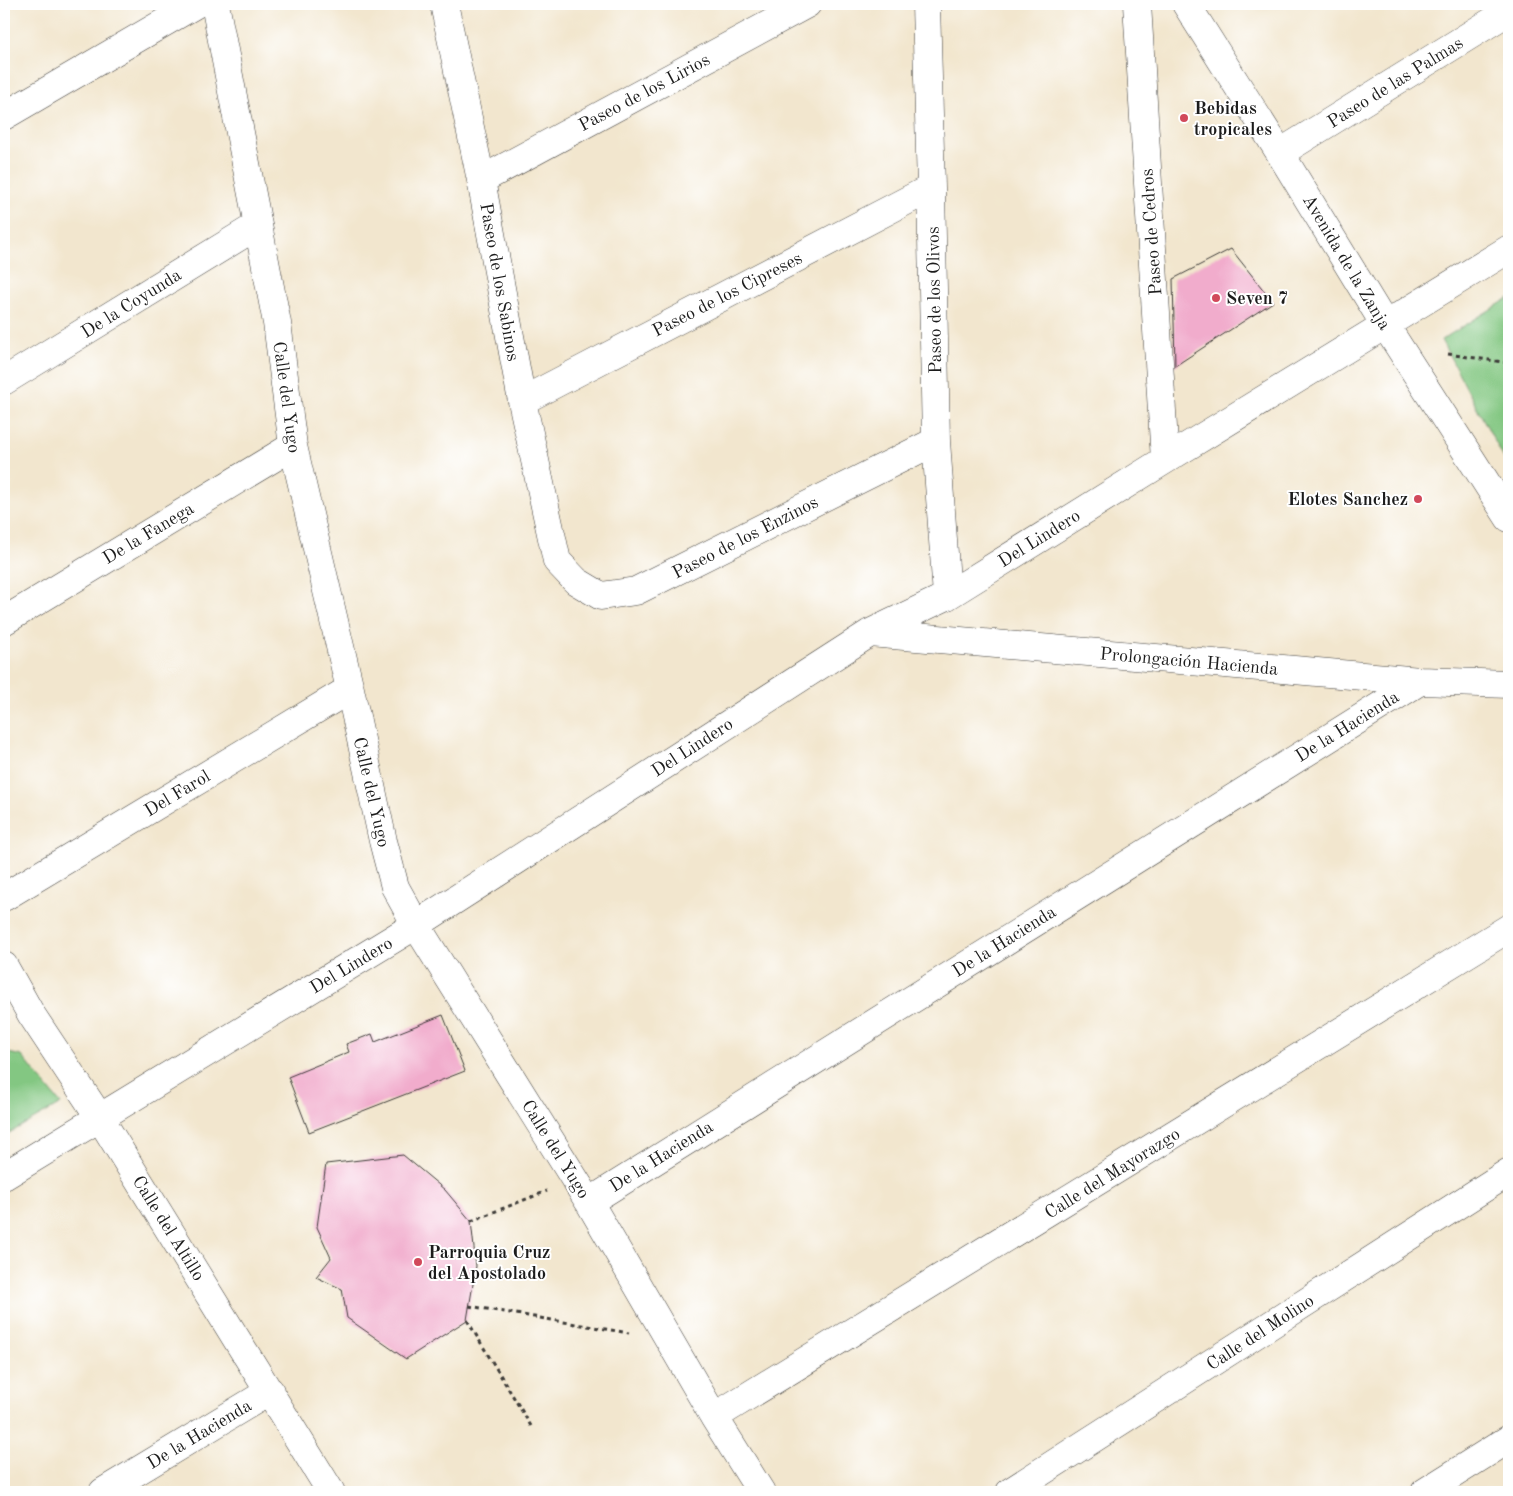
<svg xmlns="http://www.w3.org/2000/svg" width="1513" height="1496" font-family="'Old Standard TT',serif">
	<rect width="100%" height="100%" fill="#fff"/>
	<filter id="ink" filterUnits="userSpaceOnUse"><feTurbulence type="fractalNoise" baseFrequency=".02" numOctaves="2"/><feDisplacementMap in="SourceGraphic" scale="10" xChannelSelector="R" yChannelSelector="G"/><feConvolveMatrix kernelMatrix="1 2 1 2 8 2 1 2 1" color-interpolation-filters="sRGB"/></filter>
	<filter id="wash" filterUnits="userSpaceOnUse"><feTurbulence type="fractalNoise" baseFrequency=".0096" numOctaves="4" result="noise"/><feDisplacementMap in="SourceGraphic" scale="20" xChannelSelector="R" yChannelSelector="G"/><feGaussianBlur stdDeviation="1.12" result="paint"/><feColorMatrix in="noise" values="0 0 0 0 0 0 0 0 0 0 0 0 0 0 0 0 0 1.4 0 .05"/><feComposite in="paint" operator="in"/></filter>
	<g filter="url(#wash)">
		<rect width="100%" height="100%" fill="#f2e6ce"/>
		<!-- green -->
		<path fill="#83c782" stroke="#50724f" d="M1509 298V468L1441 340Z
			M4 1052 22 1056 61 1104 4 1136Z"/>
		<g id="blocks">
			<!-- building -->
			<path fill="#f1accc" d="M1231 249 1273 302 1175 366 1173 279Z
				M443 1015 465 1071 309 1132 288 1077 349 1052 346 1044 372 1034 375 1042Z
				M403 1155 445 1190 471 1221 476 1266 467 1320 406 1359 347 1318 342 1289 316 1277 331 1258 317 1227 326 1164Z"/>
		</g>
	</g>
	<g filter="url(#ink)">
		<use href="#blocks" fill-opacity="0" stroke="#3c3a37" stroke-width="1"/>
		<g fill="none" stroke-linecap="round" stroke-linejoin="round">
			<defs>
				<path id="street" d="M215 4 277 323 293 446 350 689 383 841 395 887 416 925 589 1202 714 1417 761 1492
					M444 4 481 180 522 401 557 561 576 581 601 596 636 591 936 441
					M926 4 931 188 936 441 947 596
					M1137 4 1165 460
					M1186 4 1280 153 1385 325 1509 518
					M4 116 196 4
					M1280 153 1509 11
					M481 180 807 4
					M4 381 258 225
					M522 401 931 188
					M4 621 293 446
					M870 633 1420 681 1509 684
					M4 897 350 689
					M4 966 31 1014 100 1118 331 1492
					M4 1176 416 925 870 633 947 596 1165 460 1509 249
					M589 1202 1420 681
					M714 1417 1509 928
					M103 1492 270 1391
					M1010 1492 1509 1172
					M1425 1492 1509 1439"/>
			</defs>
			<!-- street casing -->
			<use href="#street" stroke="#3c3a37" stroke-width="29"/>
			<!-- path -->
			<path stroke="#3c3a37" stroke-width="3" stroke-dasharray="4 4" stroke-linecap="butt" d="M1448 354 1509 363
				M471 1221 547 1191
				M469 1306 629 1333
				M467 1320 531 1426"/>
			<!-- street -->
			<use href="#street" stroke="#fff" stroke-width="28"/>
		</g>
	</g>
	<!-- markers -->
	<g fill="#d1495b" stroke="#fff" stroke-width="2">
		<circle cx="1184" cy="118" r="5"/>
		<circle cx="1216" cy="298" r="5"/>
		<circle cx="1418" cy="499" r="5"/>
		<circle cx="418" cy="1262" r="5"/>
	</g>
	<g text-anchor="middle" stroke-width="4" stroke-linejoin="round" paint-order="stroke">
		<!-- street labels -->
		<g font-size="18" fill="#1c1c1c" stroke="#fff">
			<text transform="translate(1395 82) rotate(-32)" y="6">Paseo de las Palmas</text>
			<text transform="translate(644 92) rotate(-28)" y="6">Paseo de los Lirios</text>
			<text transform="translate(1151 232) rotate(-94)" y="6">Paseo de Cedros</text>
			<text transform="translate(1347 262) rotate(59)" y="6">Avenida de la Zanja</text>
			<text transform="translate(500 282) rotate(80)" y="6">Paseo de los Sabinos</text>
			<text transform="translate(727 294) rotate(-27)" y="6">Paseo de los Cipreses</text>
			<text transform="translate(934 300) rotate(-91)" y="6">Paseo de los Olivos</text>
			<text transform="translate(131 303) rotate(-32)" y="6">De la Coyunda</text>
			<text transform="translate(287 397) rotate(82)" y="6">Calle del Yugo</text>
			<text transform="translate(148 533) rotate(-31)" y="6">De la Fanega</text>
			<text transform="translate(745 537) rotate(-27)" y="6">Paseo de los Enzinos</text>
			<text transform="translate(1039 538) rotate(-32)" y="6">Del Lindero</text>
			<text transform="translate(1189 661) rotate(5)" y="6">Prolongación Hacienda</text>
			<text transform="translate(1347 726) rotate(-32)" y="6">De la Hacienda</text>
			<text transform="translate(692 747) rotate(-33)" y="6">Del Lindero</text>
			<text transform="translate(372 792) rotate(77)" y="6">Calle del Yugo</text>
			<text transform="translate(177 793) rotate(-31)" y="6">Del Farol</text>
			<text transform="translate(1004 941) rotate(-32)" y="6">De la Hacienda</text>
			<text transform="translate(351 965) rotate(-31)" y="6">Del Lindero</text>
			<text transform="translate(556 1149) rotate(58)" y="6">Calle del Yugo</text>
			<text transform="translate(661 1156) rotate(-32)" y="6">De la Hacienda</text>
			<text transform="translate(1112 1173) rotate(-32)" y="6">Calle del Mayorazgo</text>
			<text transform="translate(169 1228) rotate(58)" y="6">Calle del Altillo</text>
			<text transform="translate(1260 1332) rotate(-33)" y="6">Calle del Molino</text>
			<text transform="translate(199 1434) rotate(-31)" y="6">De la Hacienda</text>
		</g>
		<!-- poi labels -->
		<g font-size="18" font-weight="bold" fill="#1c1c1c" stroke="#fff" text-anchor="start">
			<text x="1194" y="114">Bebidas<tspan x="1194" dy="21">tropicales</tspan></text>
			<text x="1226" y="304">Seven 7</text>
			<text x="1408" y="505" text-anchor="end">Elotes Sanchez</text>
			<text x="428" y="1258">Parroquia Cruz<tspan x="428" dy="21">del Apostolado</tspan></text>
		</g>
	</g>
	<!-- margin -->
	<rect width="1513" height="1496" fill="none" stroke="#fff" stroke-width="20"/>
</svg>
